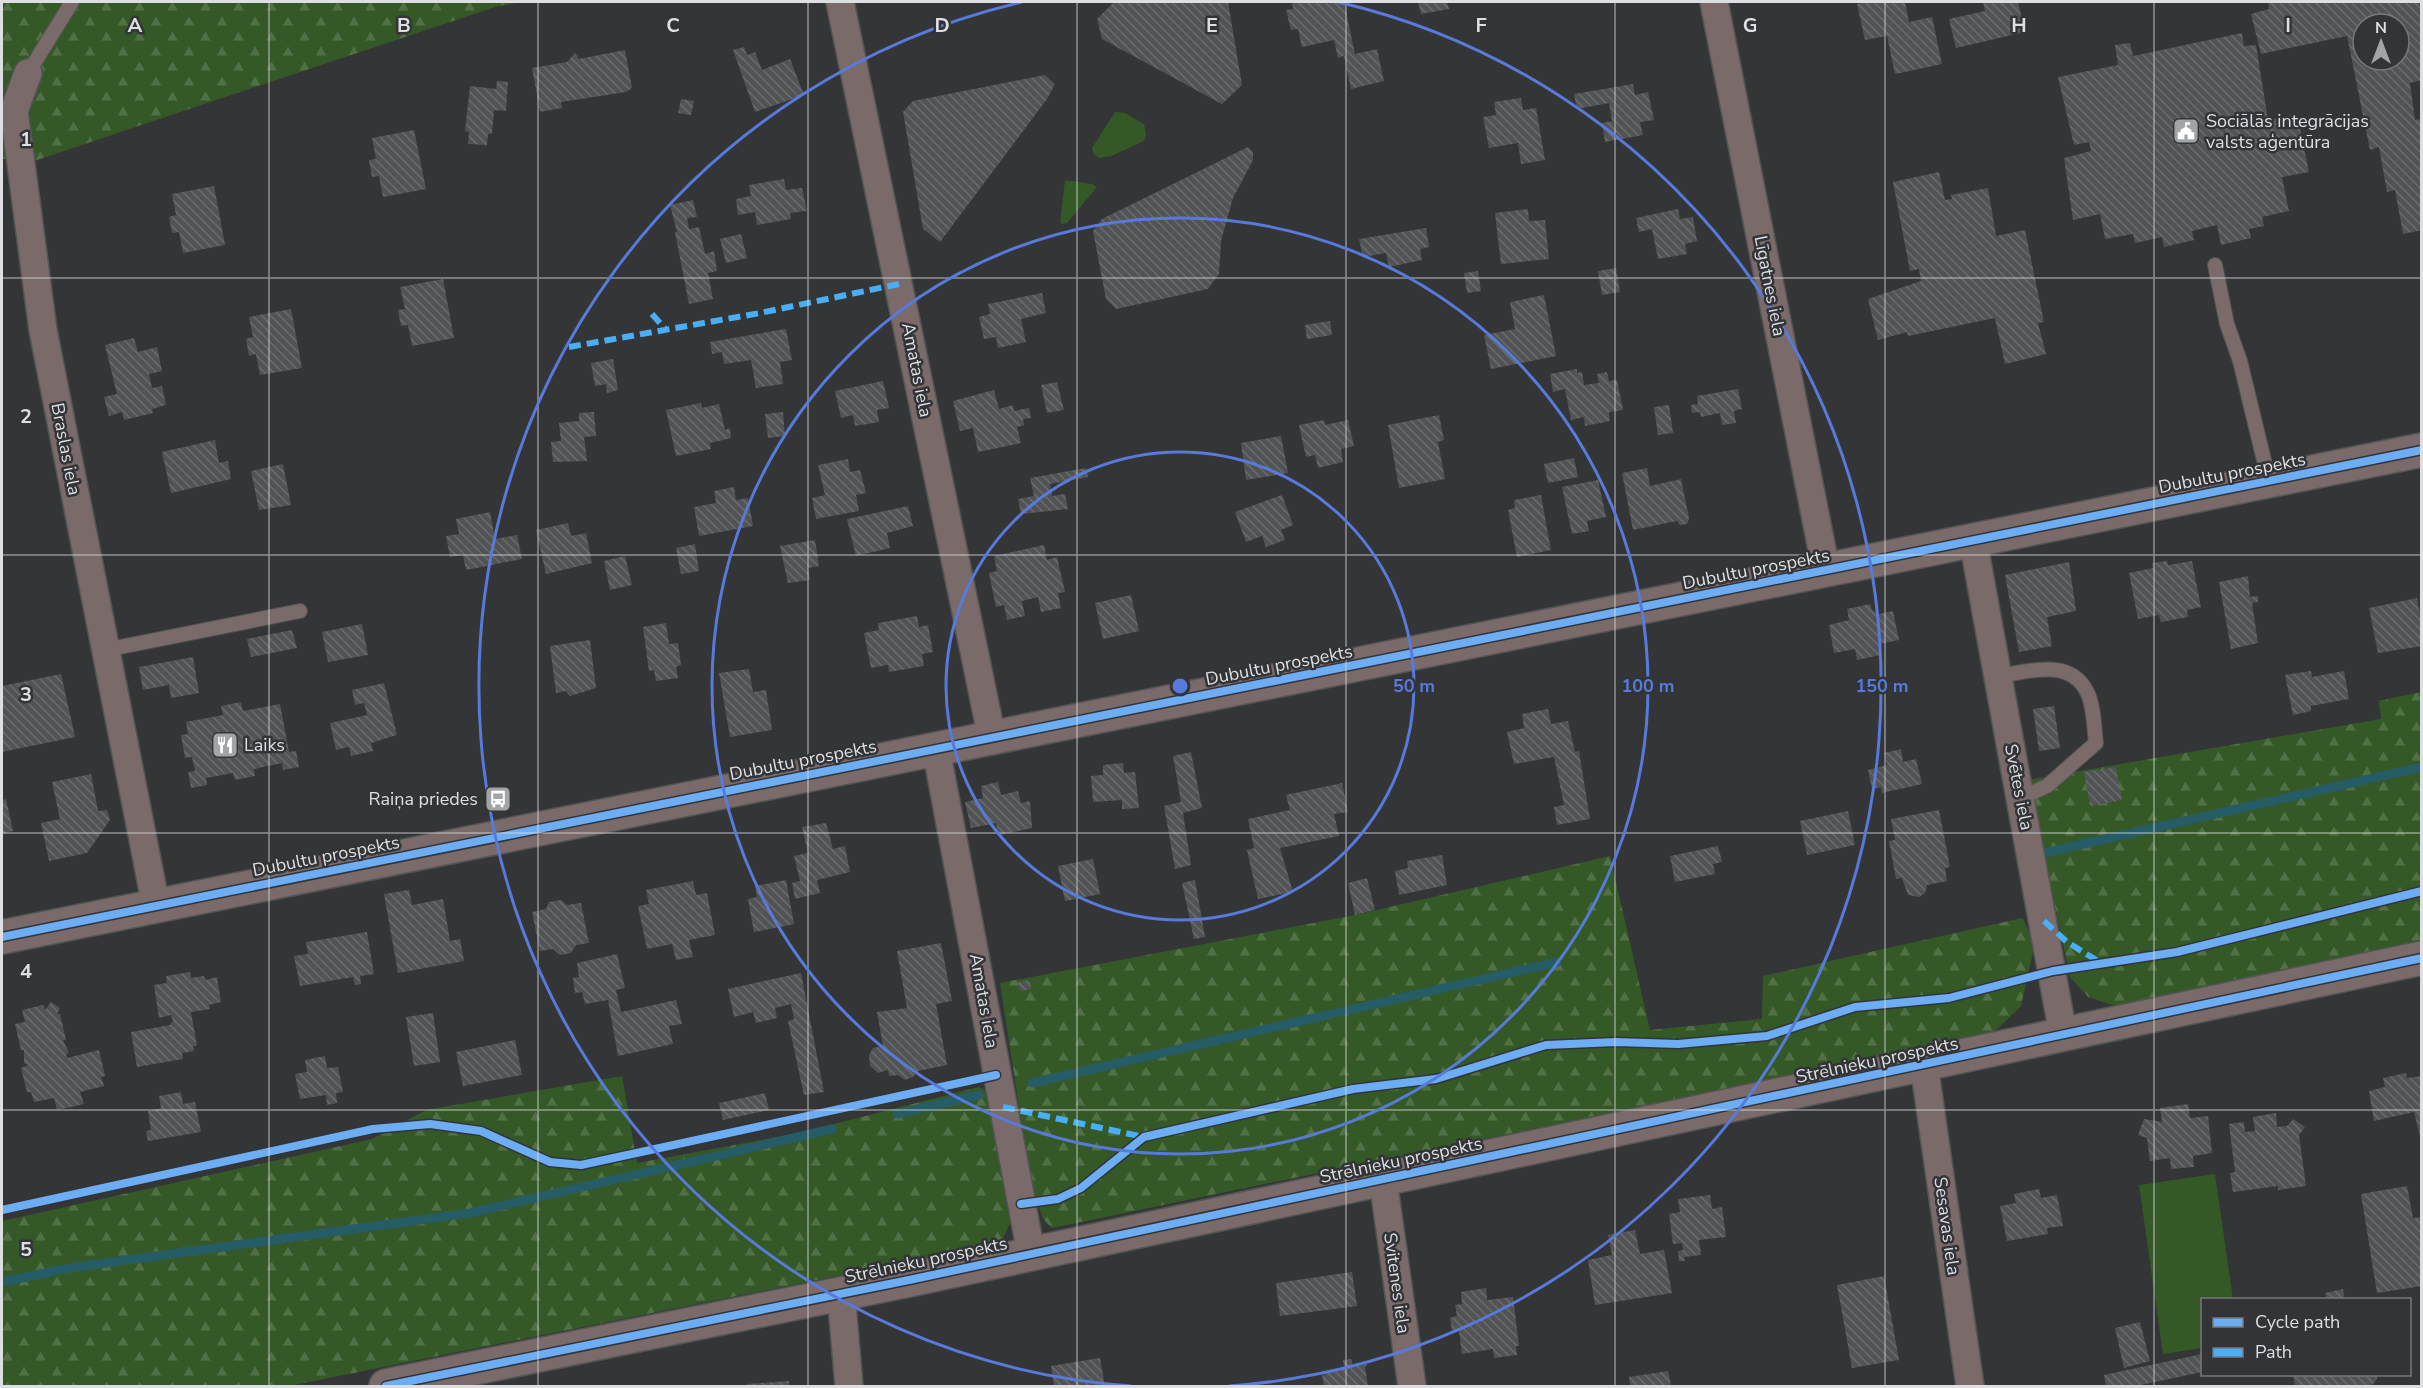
<svg xmlns="http://www.w3.org/2000/svg" width="2423" height="1388" font-family="'Nunito Sans',sans-serif">
	<defs>
		<pattern id="forest-firs" width="22" height="20" patternUnits="userSpaceOnUse" patternTransform="scale(1.5)"><rect width="22" height="20" fill="#355926"/><path d="M5 1l3.5 6h-7zM16 11l3.5 6h-7z" fill="#527045"/></pattern>
		<pattern id="building-back-hatch" width="6" height="6" patternUnits="userSpaceOnUse" patternTransform="scale(1.5)"><rect width="6" height="6" fill="#525354"/><path d="M-1 5l2 2M0 0l6 6M5-1l2 2" fill="none" stroke="#6a6b6c"/></pattern>
	</defs>
	<rect width="100%" height="100%" fill="#333537"/>
	<!-- forest -->
	<path fill="url(#forest-firs)" d="M2 2H524L498 6 37 160 2 159Z
		M2421 692V940L2119 1007 2088 997 2070 977 2028 780 2381 719 2379 701Z
		M1610 856 1650 1030 1762 1019 1763 976 2022 918 2035 943 2021 1006 1992 1034 1052 1228 1043 1219 1031 1184 1000 983 1355 915Z
		M622 1076 637 1163 799 1133 979 1087 989 1092 1010 1223 1001 1243 289 1386H2V1221L372 1139 426 1110Z"/>
	<!-- garden -->
	<path fill="#355926" d="M1115 112 1125 113 1144 124 1146 135 1144 141 1111 156 1099 158 1094 154 1092 148Z
		M1065 180 1092 184 1097 187 1067 223 1062 224 1060 222Z
		M2215 1174 2233 1299 2202 1300V1348L2163 1354 2139 1185Z"/>
	<g fill="none" stroke-linecap="round" stroke-linejoin="round">
		<!-- stream -->
		<path stroke="#265c66" stroke-width="9" d="M2044 853 2422 767
			M1032 1083 1557 962
			M897 1114 979 1095
			M2 1282 69 1268 470 1213 832 1129"/>
	</g>
	<!-- building -->
	<path fill="url(#building-back-hatch)" fill-rule="evenodd" d="M1114 2H1228L1242 85 1222 104 1102 39 1097 19Z
		M1292 2H1344L1355 54 1377 49 1384 81 1351 89 1344 56 1338 58 1334 40 1302 47 1298 29 1291 30 1286 10 1293 9Z
		M1418 2H1447L1449 9 1421 14Z
		M1866 2H1905L1909 22 1932 17 1942 64 1895 74 1887 36 1865 40 1857 4Z
		M1983 2H2018L2025 32 1956 48 1949 19 1985 11Z
		M2268 2H2422V80L2410 83 2415 120 2422 119V230L2403 234 2395 190 2387 192 2379 147 2370 150 2347 36 2261 54 2251 14 2269 9ZM2363 24H2399V60H2363Z
		M2242 33 2244 46 2256 45 2268 120 2297 114 2309 172 2282 177 2289 211 2262 217 2264 226 2249 229 2251 238 2221 245 2217 225 2192 231 2194 240 2164 247 2162 237 2135 243 2133 234 2105 239 2100 214 2073 220 2064 158 2091 151 2089 142 2074 145 2058 77 2118 65 2115 45 2130 43 2133 56Z
		M744 47 747 55 755 52 762 70 790 59 804 95 755 112 733 50Z
		M625 50 632 88 626 92 561 102 562 108 540 112 532 68 567 62 575 53 579 59Z
		M1045 75 1055 84 1047 99 940 242 923 229 903 112 913 101Z
		M497 81 508 82 506 111 494 110 492 134H488L487 145 468 144 469 132 465 131 470 86 496 89Z
		M1633 84 1635 95 1648 92 1654 120 1640 122 1643 135 1605 142 1602 123 1612 121 1609 103 1577 109 1574 94Z
		M1521 98 1523 110 1536 108 1545 160 1521 164 1518 143 1489 148 1483 117 1496 115 1494 102Z
		M681 99 694 101 691 115 678 113Z
		M414 130 426 189 383 197 379 176 372 177 369 160 376 159 372 138Z
		M1248 147 1253 152V160L1233 198 1221 241 1219 274 1208 289 1116 309 1106 299 1093 231 1102 219Z
		M1939 172 1945 200 1952 199 1951 195 1988 188 1996 236 2025 230 2044 322 2038 323 2046 354 2005 364 1995 318 1908 336 1907 332 1878 340 1868 299 1921 281 1919 269 1910 271 1893 182Z
		M784 179 786 190 802 188 807 211 790 213 791 219 757 225 755 212 738 215 736 199 751 196 749 185Z
		M214 186 225 245 183 253 179 232 172 233 169 217 176 215 172 194Z
		M693 200 697 217 687 218 689 229 699 227 705 254 714 251 717 271 708 273 713 299 689 304 675 232H677L670 205Z
		M1528 209 1529 221 1545 220 1549 259 1501 264 1495 213Z
		M1678 209 1680 219 1693 217 1697 241 1685 244 1687 254 1658 259 1652 229 1639 232 1636 218Z
		M1426 228 1429 247 1420 249 1422 260 1389 267 1386 253 1363 257 1359 239Z
		M741 234 747 258 726 263 720 239Z
		M1616 268 1620 292 1602 295 1598 271Z
		M1478 271 1481 291 1467 293 1464 273Z
		M443 279 454 338 412 346 408 325 401 326 398 310 405 309 400 287Z
		M1042 293 1046 313 1021 319 1026 342 998 348 996 337 984 339 979 317 990 314 988 304Z
		M1544 295 1556 356 1491 369 1484 335 1515 329 1510 302Z
		M291 309 302 368 260 375 256 354 249 356 246 339 253 337 249 317Z
		M1330 321 1332 335 1307 339 1305 325Z
		M786 329 792 360 780 362 783 384 756 388 751 360 724 364 722 352 712 354 710 342Z
		M134 338 138 352 157 347 162 371 149 374 152 388 162 386 166 405 152 409 153 413 124 420 122 412 109 416 104 397 117 394 105 345Z
		M613 359 618 390 607 393 606 384 595 386 591 363Z
		M1577 369V373L1582 372 1584 385 1599 383 1597 374 1607 372 1609 381 1617 380 1623 410 1609 412 1610 421 1585 426 1584 417 1571 420 1565 389 1553 392 1550 374Z
		M883 381 889 408 877 410 879 422 855 426 853 415 841 418 835 391Z
		M1057 382 1064 410 1047 413 1041 385Z
		M1738 389 1742 409 1734 411 1736 423 1722 425 1720 413 1701 417 1700 412 1692 413 1691 405 1698 404 1697 396Z
		M994 390 999 409 1013 405 1014 411 1029 408 1031 418 1023 419 1024 425 1017 427 1021 443 978 452 973 428 960 431 953 401Z
		M701 403 702 408 719 404 725 430 730 428 731 438 710 443 711 449 676 456 666 410Z
		M1669 405 1673 433 1658 435 1654 407Z
		M594 412 596 436 584 437 587 461 553 462 551 442 561 441 559 423 579 421V413Z
		M783 412 785 436 768 438 765 414Z
		M1439 415 1444 440 1438 442 1445 479 1399 488 1388 425Z
		M1324 420 1325 425 1348 420 1354 446 1341 449 1343 462 1318 468 1315 455 1306 457 1299 425Z
		M1281 436 1288 473 1246 480 1241 443Z
		M215 440 219 463 228 461 231 479 171 493 162 452Z
		M1574 458 1578 477 1548 483 1544 464Z
		M848 459 850 472 860 470 866 493 856 495 859 511 816 519 812 498 825 495 818 465Z
		M283 464 291 505 259 510 251 471Z
		M1086 468 1088 477 1050 484 1052 496 1065 494 1068 509 1021 514 1018 499 1034 496 1030 478Z
		M1647 468 1650 486 1681 479 1689 518 1687 524 1680 525 1677 521 1633 530 1622 473Z
		M1598 480 1606 517 1587 521 1589 531 1572 534 1562 487Z
		M734 487 736 500 748 498 753 526 699 536 694 507 716 503 714 491Z
		M1282 495 1293 525 1281 530 1285 540 1266 547 1262 536 1246 542 1235 512Z
		M1541 495 1551 550 1517 557 1508 510 1515 508 1514 500Z
		M908 506 913 526 887 533 890 548 856 556 847 519Z
		M490 512 495 539 517 535 522 559 466 570 463 555 450 557 446 536 459 534 456 519Z
		M568 523 571 536 586 533 592 563 546 574 536 530Z
		M815 540 819 566 808 568 810 580 788 583 780 546Z
		M695 544 699 571 681 574 676 548Z
		M1044 545 1047 560 1057 557 1065 592 1058 593 1061 608 1041 612 1038 597 1022 601 1025 616 1007 620 1004 605 996 607 989 573 997 571 994 556Z
		M625 556 632 585 610 590 604 561Z
		M2167 561 2168 565 2192 561 2201 607 2187 610 2188 617 2161 622 2159 615 2138 619 2129 573 2153 568 2152 563Z
		M2069 562 2076 611 2047 617 2052 646 2019 652 2005 575Z
		M2248 576 2250 597 2258 596V602L2252 603 2258 643 2231 649 2219 582Z
		M1131 595 1139 631 1103 639 1095 603Z
		M2417 598 2422 625V646L2378 653 2369 608Z
		M1870 604 1872 610 1879 614 1893 611 1899 640 1879 644 1881 655 1857 660 1855 649 1834 653 1829 625 1849 620 1847 609Z
		M917 616 919 627 928 625 933 652 922 654 924 666 889 672 888 665 871 668 864 633 879 630 878 623Z
		M666 623 669 644 678 643 681 665 676 667 678 678 656 681 654 670 649 671 643 627Z
		M362 624 368 655 328 662 322 632Z
		M292 630 297 648 251 657 247 639Z
		M590 640 596 688 570 696 566 691 556 693 550 646Z
		M193 657 199 693 171 698 169 685 143 690 139 667Z
		M749 669 753 692 766 690 772 730 730 737 719 673Z
		M2311 671 2312 677 2344 671 2349 699 2311 706V711L2293 715 2285 675Z
		M61 674 75 737 2 752V686Z
		M384 683 397 735 371 743 373 751 351 756 349 747 336 750 330 723 367 715 364 703 355 705 352 690Z
		M241 702 243 711 280 704 289 752 296 751 299 767 283 770 282 763 254 769 255 776 235 780 233 773 206 778 207 785 191 788 188 772 195 771 192 757 185 758 181 735 188 734 186 722 223 715 221 706Z
		M2054 706 2060 748 2039 751 2033 709Z
		M1548 709 1551 724 1568 721 1575 752 1579 751 1590 819 1557 825 1554 807 1564 805 1554 757 1514 764 1507 732 1524 728 1522 714Z
		M1901 749 1903 762 1916 759 1922 784 1882 793 1881 787 1872 789 1868 770 1887 765 1884 753Z
		M1191 752 1202 808 1183 813 1191 865 1175 869 1164 806 1181 802 1173 756Z
		M1123 763 1124 773 1135 772 1139 808 1122 809V800L1093 802 1091 776 1103 775V765Z
		M2116 767 2122 800 2090 806 2084 772Z
		M91 774 98 811 107 810 110 820 87 853 49 861 41 823 60 819 52 782Z
		M998 782 1001 795 1018 791 1021 803 1030 801 1032 828 999 835 996 823 971 828 965 802 983 798 981 786Z
		M1342 783 1348 812 1334 814 1339 836 1280 848 1293 892 1258 899 1247 850 1254 848 1248 819 1290 810 1286 795Z
		M6 799 13 831 2 834V800Z
		M1939 810 1950 867 1945 868 1947 881 1927 885 1925 893 1919 897 1908 895 1902 878 1896 879 1889 841 1895 840 1891 819Z
		M1848 811 1855 845 1807 855 1800 821Z
		M826 823 833 849 845 846 850 872 817 880 820 893 795 899 792 883 800 881 794 856 808 853 802 827Z
		M1718 846 1722 862 1713 864 1715 874 1675 882 1670 856Z
		M1442 855 1447 885 1399 895 1395 871 1408 868 1407 861Z
		M1093 859 1100 894 1065 901 1058 866Z
		M1367 878 1375 910 1355 915 1348 883Z
		M786 880 794 924 754 932 748 899 757 897 755 886Z
		M1195 880 1205 937 1194 939 1182 883Z
		M693 881 696 895 707 893 715 935 689 940 693 957 676 960 672 944 647 949 638 906 649 904 646 890Z
		M409 890 412 905 443 899 450 941 460 939 464 961 398 973 384 894Z
		M561 900 567 905 581 903 589 943 576 945 571 953 560 955 553 949 540 951 532 912 546 909 549 902Z
		M367 932 374 974 360 976 361 984 355 985 353 977 300 986 294 956 308 954 306 942Z
		M941 943 952 1001 936 1004 947 1065 918 1071 913 1077 905 1080 898 1075 889 1076 888 1070 878 1073 870 1066 869 1055 873 1048 883 1046 877 1012 907 1008 897 951Z
		M617 954 625 988 616 990 621 1012 676 1000 682 1024 669 1026 673 1044 618 1056 608 1000 585 1004 582 992 575 993 573 978 579 977 577 963Z
		M190 972 191 978 204 976 205 980 217 977 221 1002 209 1005 210 1009 191 1012 197 1046H193L194 1051 182 1053 183 1059 137 1067 131 1032 170 1025 173 1021 171 1015 159 1018 154 985 167 983 166 976Z
		M801 973 824 1092 804 1095 788 1021 794 1019 791 1004 775 1008 777 1018 756 1023 753 1012 734 1017 728 989Z
		M1030 980 1031 989 1020 991 1018 982Z
		M51 1002 60 1008 57 1014H60L66 1040H63L69 1053 66 1054 67 1058 99 1050 105 1076 101 1077 104 1086 80 1092 84 1104 57 1110 54 1098 34 1102 31 1092H27L21 1068 28 1065 24 1063V1050H21L15 1024 25 1022 22 1010 43 1005 45 1010Z
		M433 1013 440 1062 414 1066 406 1017Z
		M515 1040 522 1075 463 1086 456 1052Z
		M325 1056 327 1068 338 1067 343 1092 336 1093 337 1103 327 1105 326 1095 300 1099 295 1074 307 1072 305 1060Z
		M2406 1073 2407 1078 2422 1076V1144L2414 1112 2374 1121 2369 1091 2385 1087 2383 1078Z
		M181 1092 183 1104 195 1102 201 1132 148 1141 146 1131 151 1130 148 1111 161 1108 159 1096Z
		M765 1093 769 1110 723 1120 719 1103Z
		M2188 1104 2190 1118 2208 1116 2212 1153 2193 1156 2194 1167 2171 1169 2170 1158 2150 1161 2147 1138 2138 1135 2144 1119 2162 1122 2160 1108Z
		M2276 1113 2277 1127 2287 1126 2293 1119 2305 1127 2299 1135 2306 1186 2278 1190V1186L2233 1192 2230 1173 2235 1172 2229 1124 2244 1122 2245 1132 2255 1131 2253 1117Z
		M2407 1186 2413 1218 2422 1217V1286L2377 1293 2361 1194Z
		M2039 1189 2041 1198 2057 1195 2063 1226 2047 1228 2048 1234 2007 1241 2000 1206 2016 1203 2014 1194Z
		M1710 1195 1712 1209 1722 1207 1726 1237 1699 1240 1701 1255 1684 1257 1685 1261H1679L1678 1251 1683 1250 1682 1243 1673 1244 1669 1214 1680 1212 1678 1199Z
		M1635 1230 1640 1254 1664 1250 1672 1293 1595 1305 1588 1260 1612 1255 1608 1235Z
		M1352 1272 1357 1306 1280 1316 1276 1283Z
		M1884 1276 1899 1360 1852 1368 1837 1285Z
		M1486 1288 1487 1300 1513 1297 1519 1346H1516L1517 1355 1494 1358 1493 1349 1462 1354 1459 1331H1452L1450 1318 1457 1316 1455 1305 1462 1304 1461 1292Z
		M2343 1289 2345 1300H2327L2325 1293Z
		M2140 1322 2150 1361 2124 1368 2115 1328Z
		M2202 1354V1372L2136 1386H2106L2104 1375Z
		M1100 1358 1105 1386H1054L1051 1366Z
		M1351 1359 1353 1366 1368 1364 1365 1367 1368 1386H1324L1322 1375H1325V1372L1344 1368 1343 1360Z
		M1668 1371 1671 1386H1630L1629 1377Z
		M2293 1374H2377V1379L2371 1386H2295Z
		M789 1381V1386H747V1384Z"/>
	<g fill="none" stroke-linecap="round" stroke-linejoin="round">
		<defs>
			<path id="lane" d="M28 73 72 2
				M2215 265 2227 324 2240 361 2269 481
				M105 650 300 611
				M1998 676C2027 672 2070 657 2087 692 2094 705 2094 728 2096 743L2047 786 2021 798"/>
			<path id="street" d="M840 2 992 738
				M1714 2 1826 570
				M28 73 14 111 43 330 156 906
				M1973 540 2063 1034
				M936 749 1031 1253
				M1924 1065 1970 1386
				M1383 1180 1412 1386
				M841 1293 849 1386"/>
			<path id="primary" d="M2 937 2422 450
				M386 1386 909 1280 2422 958"/>
		</defs>
		<!-- lane casing -->
		<use href="#lane" stroke="#535455" stroke-width="16"/>
		<!-- street casing -->
		<use href="#street" stroke="#535455" stroke-width="30"/>
		<!-- primary casing -->
		<use href="#primary" stroke="#535455" stroke-width="36"/>
		<!-- lane -->
		<use href="#lane" stroke="#7a6a69" stroke-width="14"/>
		<!-- street -->
		<use href="#street" stroke="#7a6a69" stroke-width="27"/>
		<!-- primary -->
		<use href="#primary" stroke="#7a6a6a" stroke-width="33"/>
		<!-- quiet -->
		<path stroke="#49aef6" stroke-width="6" stroke-dasharray="12 6" stroke-linecap="butt" d="M652 314 666 330
			M569 347 760 313 899 284
			M2044 921 2067 942 2101 963
			M1003 1107 1144 1137"/>
		<defs>
			<path id="cycleway" d="M2 937 2422 450
				M1021 1204 1058 1199 1081 1188 1144 1137 1353 1089 1436 1079 1546 1045 1616 1042 1678 1044 1767 1036 1855 1007 1949 998 2053 971 2177 952 2422 891
				M2 1210 373 1129 430 1124 481 1131 550 1162 581 1165 996 1075
				M386 1386 909 1280 2422 958"/>
		</defs>
		<!-- cycleway casing -->
		<use href="#cycleway" stroke="#323438" stroke-width="11"/>
		<!-- cycleway -->
		<use href="#cycleway" stroke="#6dadf4" stroke-width="8"/>
	</g>
	<!-- grid -->
	<path fill="none" stroke="#dedfe2" stroke-width="1.5" stroke-opacity="0.55" d="M269 2V1386M538 2V1386M808 2V1386M1077 2V1386M1346 2V1386M1615 2V1386M1885 2V1386M2154 2V1386M2 278H2422M2 555H2422M2 833H2422M2 1110H2422"/>
	<!-- distance rings -->
	<g fill="none" stroke="#577adb" stroke-width="3">
		<circle cx="1180" cy="686" r="234"/>
		<circle cx="1180" cy="686" r="468"/>
		<path d="M1131 1386A702 702 0 0 1 1022 2M1338 2A702 702 0 0 1 1229 1386"/>
	</g>
	<!-- icons -->
	<defs>
		<symbol id="civic-square" viewBox="-11 -11 22 22"><rect x="-9" y="-9" width="18" height="18" rx="4" fill="#a2a4a6" stroke="#323438"/><path d="M-.6-6.5H3V-4.5H.6V-3L4-1V1h2V6H-6V1h2V-1L-.6-3ZM-1.2 2.5V6h2.4V2.5Z" fill="#fff"/></symbol>
		<symbol id="restaurant-square" viewBox="-11 -11 22 22"><rect x="-9" y="-9" width="18" height="18" rx="4" fill="#a2a4a6" stroke="#323438"/><path d="M-5-6h1v4h1v-4h1v4h1v-4h1v5L-1.5 .5V6h-2V.5L-5-1ZM5-6V6H3V1.5H1.5Q1.5-4 5-6Z" fill="#fff"/></symbol>
		<symbol id="bus-square" viewBox="-11 -11 22 22"><rect x="-9" y="-9" width="18" height="18" rx="4" fill="#a2a4a6" stroke="#323438"/><path d="M-5-6H5V4H4V6H2V4H-2V6H-4V4H-5ZM-3.5-4V0h7V-4ZM-3.5 1.2v1.5H-2V1.2ZM2 1.2v1.5H3.5V1.2Z" fill="#fff"/></symbol>
	</defs>
	<g fill-rule="evenodd">
		<use href="#civic-square" x="2171" y="116" width="30" height="30"/>
		<use href="#restaurant-square" x="210" y="730" width="30" height="30"/>
		<use href="#bus-square" x="483" y="784" width="30" height="30"/>
	</g>
	<g text-anchor="middle" stroke-width="5" stroke-linejoin="round" paint-order="stroke">
		<!-- poi labels -->
		<g font-size="18" fill="#dedfe2" stroke="#323438" text-anchor="start">
			<text x="2206" y="127">Sociālās integrācijas<tspan x="2206" dy="21">valsts aģentūra</tspan></text>
			<text x="244" y="751">Laiks</text>
			<text x="478" y="805" text-anchor="end">Raiņa priedes</text>
		</g>
		<!-- street labels -->
		<g font-size="18" fill="#dedfe2" stroke="#323438">
			<text transform="translate(1770 286) rotate(79)" y="6">Līgatnes iela</text>
			<text transform="translate(917 370) rotate(79)" y="6">Amatas iela</text>
			<text transform="translate(66 449) rotate(79)" y="6">Braslas iela</text>
			<text transform="translate(2232 473) rotate(-11)" y="6">Dubultu prospekts</text>
			<text transform="translate(1756 569) rotate(-11)" y="6">Dubultu prospekts</text>
			<text transform="translate(1279 665) rotate(-11)" y="6">Dubultu prospekts</text>
			<text transform="translate(803 760) rotate(-11)" y="6">Dubultu prospekts</text>
			<text transform="translate(2019 787) rotate(79)" y="6">Svētes iela</text>
			<text transform="translate(326 856) rotate(-11)" y="6">Dubultu prospekts</text>
			<text transform="translate(984 1001) rotate(80)" y="6">Amatas iela</text>
			<text transform="translate(1877 1060) rotate(-12)" y="6">Strēlnieku prospekts</text>
			<text transform="translate(1401 1160) rotate(-12)" y="6">Strēlnieku prospekts</text>
			<text transform="translate(1947 1226) rotate(82)" y="6">Sesavas iela</text>
			<text transform="translate(926 1260) rotate(-12)" y="6">Strēlnieku prospekts</text>
			<text transform="translate(1397 1283) rotate(82)" y="6">Svitenes iela</text>
		</g>
	</g>
	<g font-size="20" text-anchor="middle" font-weight="bold" fill="#dedfe2" stroke="#323438" stroke-width="5" stroke-linejoin="round" paint-order="stroke">
		<text x="135" y="32">A</text>
		<text x="404" y="32">B</text>
		<text x="673" y="32">C</text>
		<text x="942" y="32">D</text>
		<text x="1212" y="32">E</text>
		<text x="1481" y="32">F</text>
		<text x="1750" y="32">G</text>
		<text x="2019" y="32">H</text>
		<text x="2288" y="32">I</text>
		<text x="26" y="146">1</text>
		<text x="26" y="423">2</text>
		<text x="26" y="701">3</text>
		<text x="26" y="978">4</text>
		<text x="26" y="1256">5</text>
	</g>
	<circle cx="1180" cy="686" r="9" fill="#577adb" stroke="#323438" stroke-width="3"/>
	<g font-size="18" text-anchor="middle" font-weight="bold" fill="#577adb" stroke="#323438" stroke-width="5" stroke-linejoin="round" paint-order="stroke">
		<text x="1414" y="692">50 m</text>
		<text x="1648" y="692">100 m</text>
		<text x="1882" y="692">150 m</text>
	</g>
	<!-- border -->
	<rect width="2423" height="1388" fill="none" stroke="#dedfe2" stroke-width="6"/>
	<!-- legend -->
	<rect x="2201" y="1298" width="210" height="78" fill="#323438" stroke="#77787c" stroke-width="1.5"/>
	<rect x="2213" y="1318" width="30" height="9" fill="#6dadf4" stroke="#77787c" stroke-width="1.5"/>
	<text x="2255" y="1328" font-size="18" fill="#dedfe2">Cycle path</text>
	<rect x="2213" y="1348" width="30" height="9" fill="#49aef6" stroke="#77787c" stroke-width="1.5"/>
	<text x="2255" y="1358" font-size="18" fill="#dedfe2">Path</text>
	<!-- north arrow -->
	<g transform="translate(2381 42)"><circle r="28" fill="#323438" stroke="#77787c" stroke-width="1.5"/>
	<path d="M0-4.5L10 22L0 15L-10 22Z" fill="#a2a4a6"/>
	<text y="-9" font-size="16" font-weight="bold" text-anchor="middle" fill="#dedfe2">N</text>
	</g>
</svg>
